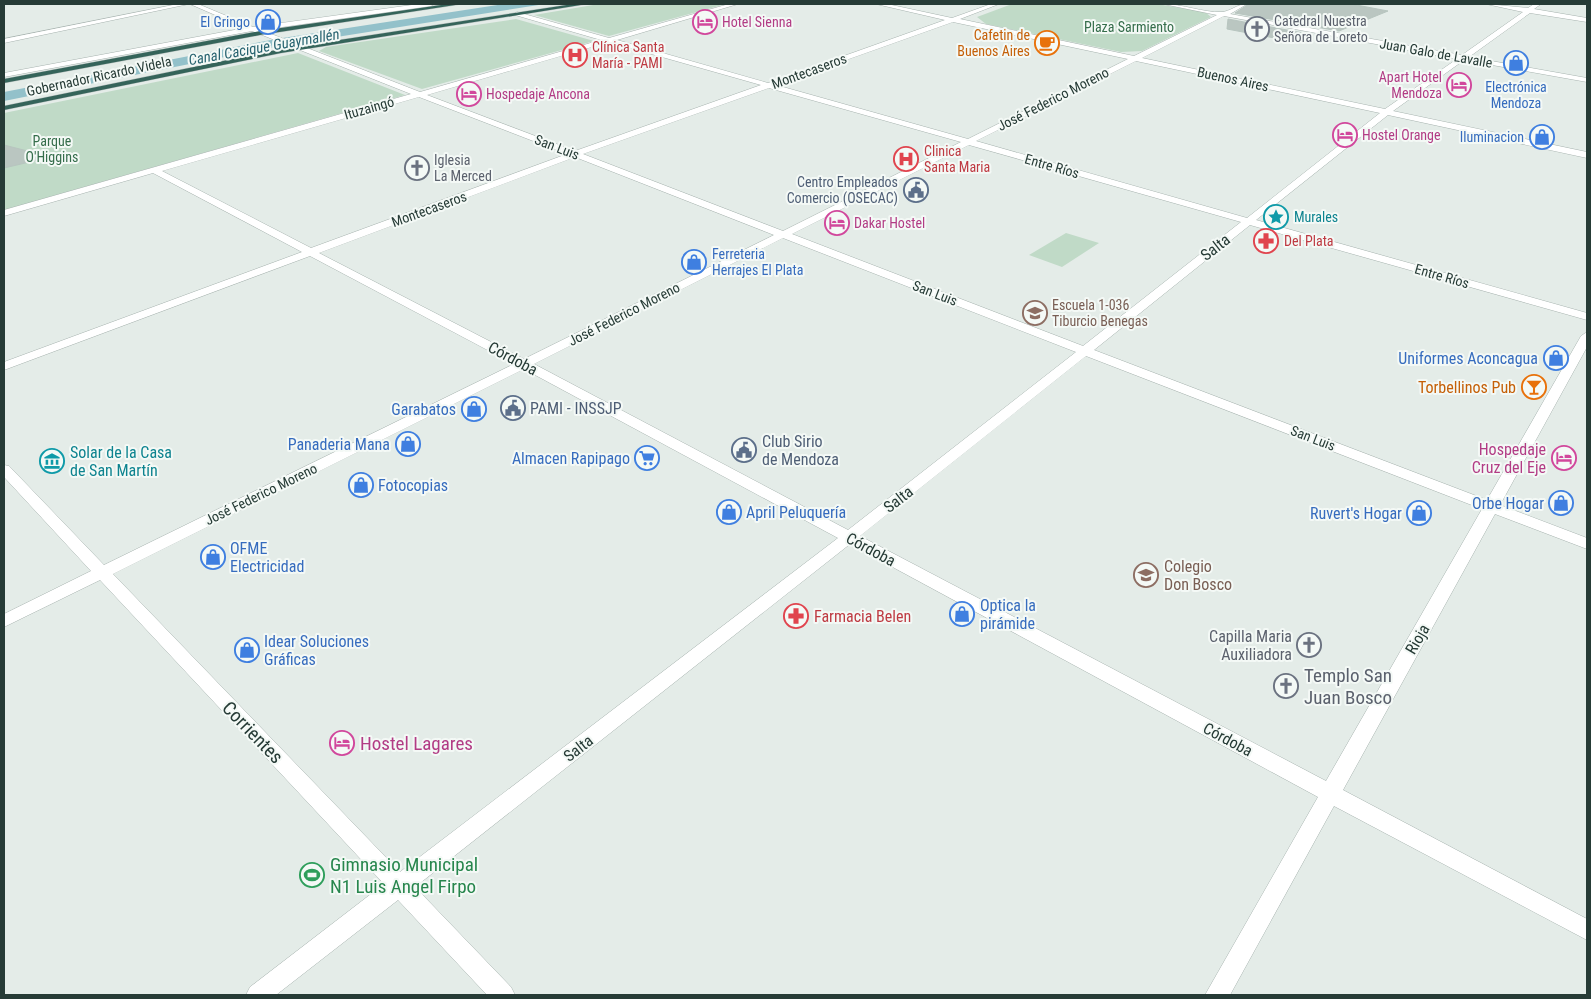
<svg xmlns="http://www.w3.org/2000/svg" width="1591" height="999" font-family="'Roboto Condensed',sans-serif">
	<rect width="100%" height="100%" fill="#e4ece8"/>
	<!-- green -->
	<path fill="#c0dac7" d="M599 4H726L609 36 534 15Z
		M1012 4H1157L1205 12 1211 17 1142 51 1121 52 986 24 977 17Z
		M516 19 594 41 422 89 319 51 326 47Z
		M298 53 405 95 4 210V113Z
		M1066 233 1099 243 1062 267 1029 255Z"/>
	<!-- water -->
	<path fill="#93c1ca" d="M504 4H545L280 46 4 101V92L276 39Z"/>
	<!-- building -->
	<path fill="#bac6c1" stroke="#b7c5bf" d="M1249 4H1351L1388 11 1339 31 1235 13Z
		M1228 19 1303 33 1290 41 1227 29Z
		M4 145 51 157 4 168Z"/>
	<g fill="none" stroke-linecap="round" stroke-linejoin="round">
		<defs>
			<path id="minor" d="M178 4H189L4 43V39Z
				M190 4H198L253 27 419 4H434L431 6 261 30 420 92 601 40 515 15 514 14 517 12 609 38 729 4H738L617 40 768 83 945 20 876 4H887L952 18 991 4H999L960 19 1134 56 1217 15 1163 4C1182 4 1205 13 1221 12 1230 12 1237 4 1247 4L1230 14 1462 55 1523 12 1486 4 1528 8 1534 4H1541L1534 9 1587 18V22L1530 13 1469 57 1587 78V82L1464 60 1393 111 1587 152V158L1388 115 1256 220 1587 313V320L1250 225 1094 350 1487 500 1581 336 1587 332V347L1500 505 1587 538V549L1495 514 1343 790 1587 919V940L1334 806 1230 995H1205L1318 797 850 544 415 887 511 987 515 995H487L398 900 276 995H246L250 987 384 884 100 580 4 627V614L91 571 4 477V465L9 466 104 565 514 364 310 256 4 370V362L302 252 153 173 4 216V210L411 94 252 31 4 77V73L245 28ZM1224 16 1457 59 1385 109 1142 58ZM953 22 1128 59 968 139 776 85ZM609 42 761 85 575 151 427 95ZM1136 61 1380 113 1247 218 976 141ZM769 88 961 142 783 231 583 154ZM419 97 567 154 311 248 162 171ZM969 145 1241 222 1083 346 792 234ZM575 157 774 235 524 359 319 253ZM783 238 1076 352 848 530 534 364ZM1086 356 1482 509 1326 781 860 536ZM524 369 838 538 400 872 113 574Z"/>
			<path id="highway" d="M448 4H462L260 35 4 83V79L260 31Z
				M573 4H587L281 53 4 110V106L281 49Z"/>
		</defs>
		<!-- minor casing -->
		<use href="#minor" stroke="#a7b3af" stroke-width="1"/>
		<!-- highway casing -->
		<use href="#highway" stroke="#c2c8c7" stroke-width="1"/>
		<!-- minor -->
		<use href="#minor" fill="#fff" fill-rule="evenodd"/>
		<!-- highway -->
		<use href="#highway" fill="#35645a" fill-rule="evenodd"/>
	</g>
	<!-- icons -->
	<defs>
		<symbol id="shop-ring" viewBox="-11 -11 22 22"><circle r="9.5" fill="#f4f9f6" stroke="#3f7fe0" stroke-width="1.5"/><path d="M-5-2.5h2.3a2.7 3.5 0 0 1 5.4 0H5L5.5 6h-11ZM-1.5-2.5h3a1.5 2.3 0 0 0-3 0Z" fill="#3f7fe0"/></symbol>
		<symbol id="hotel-ring" viewBox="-11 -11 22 22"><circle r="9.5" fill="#f4f9f6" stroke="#d1479c" stroke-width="1.5"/><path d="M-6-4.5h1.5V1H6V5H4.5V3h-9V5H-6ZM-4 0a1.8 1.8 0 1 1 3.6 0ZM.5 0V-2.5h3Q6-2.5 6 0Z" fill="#d1479c"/></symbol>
		<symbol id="church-ring" viewBox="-11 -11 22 22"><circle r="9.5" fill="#f4f9f6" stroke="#6b7280" stroke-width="1.5"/><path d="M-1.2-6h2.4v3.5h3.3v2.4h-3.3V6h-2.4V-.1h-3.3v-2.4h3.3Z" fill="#6b7280"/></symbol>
		<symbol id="cafe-ring" viewBox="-11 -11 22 22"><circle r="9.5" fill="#f4f9f6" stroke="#e8710a" stroke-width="1.5"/><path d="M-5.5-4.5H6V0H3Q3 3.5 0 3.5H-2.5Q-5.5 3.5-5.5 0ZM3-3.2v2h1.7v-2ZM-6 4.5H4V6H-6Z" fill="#e8710a"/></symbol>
		<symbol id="hospital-ring" viewBox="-11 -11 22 22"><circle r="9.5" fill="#f4f9f6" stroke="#e0444e" stroke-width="1.5"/><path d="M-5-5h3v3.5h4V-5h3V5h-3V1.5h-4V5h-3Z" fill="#e0444e"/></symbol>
		<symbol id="civic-ring" viewBox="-11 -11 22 22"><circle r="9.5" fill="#f4f9f6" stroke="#5c6f8a" stroke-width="1.5"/><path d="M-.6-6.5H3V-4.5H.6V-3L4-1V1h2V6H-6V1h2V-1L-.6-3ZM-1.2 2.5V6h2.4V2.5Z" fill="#5c6f8a"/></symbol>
		<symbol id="sight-ring" viewBox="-11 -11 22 22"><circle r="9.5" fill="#f4f9f6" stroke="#0f9aa8" stroke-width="1.5"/><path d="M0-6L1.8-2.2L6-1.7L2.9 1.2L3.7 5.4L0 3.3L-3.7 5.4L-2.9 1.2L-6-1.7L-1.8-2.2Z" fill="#0f9aa8"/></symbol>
		<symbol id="pharmacy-ring" viewBox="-11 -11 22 22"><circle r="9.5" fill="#f4f9f6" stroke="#e0444e" stroke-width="1.5"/><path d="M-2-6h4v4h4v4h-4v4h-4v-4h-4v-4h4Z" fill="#e0444e"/></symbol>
		<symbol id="school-ring" viewBox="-11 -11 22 22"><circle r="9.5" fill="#f4f9f6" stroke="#8d6e63" stroke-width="1.5"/><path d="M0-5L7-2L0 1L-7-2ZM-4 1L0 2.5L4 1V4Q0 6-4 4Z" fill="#8d6e63"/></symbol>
		<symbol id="bar-ring" viewBox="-11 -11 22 22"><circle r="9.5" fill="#f4f9f6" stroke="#e8710a" stroke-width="1.5"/><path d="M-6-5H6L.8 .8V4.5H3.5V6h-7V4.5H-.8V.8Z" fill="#e8710a"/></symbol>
		<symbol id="supermarket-ring" viewBox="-11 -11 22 22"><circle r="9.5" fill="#f4f9f6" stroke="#3f7fe0" stroke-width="1.5"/><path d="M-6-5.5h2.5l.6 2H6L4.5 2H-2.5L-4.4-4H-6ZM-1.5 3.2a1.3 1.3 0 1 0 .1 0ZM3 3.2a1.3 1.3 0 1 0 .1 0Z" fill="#3f7fe0"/></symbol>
		<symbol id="museum-ring" viewBox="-11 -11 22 22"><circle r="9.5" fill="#f4f9f6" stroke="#0f9aa8" stroke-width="1.5"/><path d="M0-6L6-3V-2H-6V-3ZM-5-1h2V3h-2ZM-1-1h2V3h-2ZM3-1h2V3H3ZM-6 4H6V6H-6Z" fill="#0f9aa8"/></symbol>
		<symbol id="stadium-ring" viewBox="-11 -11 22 22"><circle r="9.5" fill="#f4f9f6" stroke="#2e9e5b" stroke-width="1.5"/><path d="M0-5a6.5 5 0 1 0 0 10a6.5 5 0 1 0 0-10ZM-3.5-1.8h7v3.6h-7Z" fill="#2e9e5b"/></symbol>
	</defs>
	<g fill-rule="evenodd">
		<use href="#shop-ring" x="254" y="8" width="28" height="28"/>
		<use href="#hotel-ring" x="691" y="8" width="28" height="28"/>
		<use href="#church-ring" x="1243" y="15" width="28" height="28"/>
		<use href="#cafe-ring" x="1033" y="29" width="28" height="28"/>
		<use href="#hospital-ring" x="561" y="41" width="28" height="28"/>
		<use href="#shop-ring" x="1502" y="49" width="28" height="28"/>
		<use href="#hotel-ring" x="1445" y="71" width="28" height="28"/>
		<use href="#hotel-ring" x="455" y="80" width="28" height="28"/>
		<use href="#hotel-ring" x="1331" y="121" width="28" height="28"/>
		<use href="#shop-ring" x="1528" y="123" width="28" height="28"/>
		<use href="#hospital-ring" x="892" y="145" width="28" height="28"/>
		<use href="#church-ring" x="403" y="154" width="28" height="28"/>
		<use href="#civic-ring" x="902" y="176" width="28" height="28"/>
		<use href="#sight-ring" x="1262" y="203" width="28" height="28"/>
		<use href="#hotel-ring" x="823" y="209" width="28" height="28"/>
		<use href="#pharmacy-ring" x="1252" y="227" width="28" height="28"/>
		<use href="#shop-ring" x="680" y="248" width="28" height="28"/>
		<use href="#school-ring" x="1021" y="299" width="28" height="28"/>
		<use href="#shop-ring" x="1542" y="344" width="28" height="28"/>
		<use href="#bar-ring" x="1520" y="373" width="28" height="28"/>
		<use href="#civic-ring" x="499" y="394" width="28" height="28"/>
		<use href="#shop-ring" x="460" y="395" width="28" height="28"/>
		<use href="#shop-ring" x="394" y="430" width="28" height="28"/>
		<use href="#civic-ring" x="730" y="436" width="28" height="28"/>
		<use href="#supermarket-ring" x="633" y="444" width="28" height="28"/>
		<use href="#hotel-ring" x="1550" y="444" width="28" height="28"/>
		<use href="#museum-ring" x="38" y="447" width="28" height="28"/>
		<use href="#shop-ring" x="347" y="471" width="28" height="28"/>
		<use href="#shop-ring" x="1547" y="489" width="28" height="28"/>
		<use href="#shop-ring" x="715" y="498" width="28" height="28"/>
		<use href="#shop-ring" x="1405" y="499" width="28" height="28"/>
		<use href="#shop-ring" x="199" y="543" width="28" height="28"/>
		<use href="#school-ring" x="1132" y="561" width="28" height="28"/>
		<use href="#shop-ring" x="948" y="600" width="28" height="28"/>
		<use href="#pharmacy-ring" x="782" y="602" width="28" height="28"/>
		<use href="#church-ring" x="1295" y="631" width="28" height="28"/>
		<use href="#shop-ring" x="233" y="636" width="28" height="28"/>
		<use href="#church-ring" x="1272" y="672" width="28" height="28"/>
		<use href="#hotel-ring" x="328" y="729" width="28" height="28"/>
		<use href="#stadium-ring" x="298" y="861" width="28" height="28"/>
	</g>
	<g text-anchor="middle" stroke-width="4" stroke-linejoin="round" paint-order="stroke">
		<!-- far-worship labels -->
		<g font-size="14" fill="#5b616d" stroke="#f4f9f6" text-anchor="start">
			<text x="1274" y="26">Catedral Nuestra<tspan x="1274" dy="16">Señora de Loreto</tspan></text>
			<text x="434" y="165">Iglesia<tspan x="434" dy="16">La Merced</tspan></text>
		</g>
		<!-- far-shop labels -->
		<g font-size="14" fill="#366cbe" stroke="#f4f9f6" text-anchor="end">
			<text x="250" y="27">El Gringo</text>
			<text x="1516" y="92" text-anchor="middle">Electrónica<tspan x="1516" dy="16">Mendoza</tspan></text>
			<text x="1524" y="142">Iluminacion</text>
			<text x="712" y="259" text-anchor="start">Ferreteria<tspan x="712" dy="16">Herrajes El Plata</tspan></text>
		</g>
		<!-- far-hotel labels -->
		<g font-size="14" fill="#b23c85" stroke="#f4f9f6" text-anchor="start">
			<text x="722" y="27">Hotel Sienna</text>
			<text x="1442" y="82" text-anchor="end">Apart Hotel<tspan x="1442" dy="16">Mendoza</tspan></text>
			<text x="486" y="99">Hospedaje Ancona</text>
			<text x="1362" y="140">Hostel Orange</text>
			<text x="854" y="228">Dakar Hostel</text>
		</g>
		<!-- far-park labels -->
		<g font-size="14" fill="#356d4b" stroke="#f4f9f6">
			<text x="1129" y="32">Plaza Sarmiento</text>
			<text x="52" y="146">Parque<tspan x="52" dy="16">O'Higgins</tspan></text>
		</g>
		<!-- far-food labels -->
		<g font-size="14" fill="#c56008" stroke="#f4f9f6" text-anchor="end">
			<text x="1030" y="40">Cafetin de<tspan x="1030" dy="16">Buenos Aires</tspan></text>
		</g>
		<!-- far-health labels -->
		<g font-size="14" fill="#be3a42" stroke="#f4f9f6" text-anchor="start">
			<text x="592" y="52">Clínica Santa<tspan x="592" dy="16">María - PAMI</tspan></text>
			<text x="924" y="156">Clinica<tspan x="924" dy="16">Santa Maria</tspan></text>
			<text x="1284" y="246">Del Plata</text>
		</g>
		<!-- far-street labels -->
		<g font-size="14" fill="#263b36" stroke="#f4f9f6">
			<text transform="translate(1436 53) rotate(10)" y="5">Juan Galo de Lavalle</text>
			<text transform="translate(809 71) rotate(-20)" y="5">Montecaseros</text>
			<text transform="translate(99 76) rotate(-12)" y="5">Gobernador Ricardo Videla</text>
			<text transform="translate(1233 79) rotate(12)" y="5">Buenos Aires</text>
			<text transform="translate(1053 99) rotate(-27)" y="5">José Federico Moreno</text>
			<text transform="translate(369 108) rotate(-16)" y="5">Ituzaingó</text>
			<text transform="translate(557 147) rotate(21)" y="5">San Luis</text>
			<text transform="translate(1052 166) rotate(16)" y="5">Entre Ríos</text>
			<text transform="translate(429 209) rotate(-20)" y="5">Montecaseros</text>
			<text transform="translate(1442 276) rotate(16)" y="5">Entre Ríos</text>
			<text transform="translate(935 293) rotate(21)" y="5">San Luis</text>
			<text transform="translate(624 314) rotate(-27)" y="5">José Federico Moreno</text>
			<text transform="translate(1313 438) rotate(21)" y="5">San Luis</text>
			<text transform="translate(261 494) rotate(-26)" y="5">José Federico Moreno</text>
		</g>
		<!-- far-service labels -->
		<g font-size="14" fill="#4e5e75" stroke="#f4f9f6" text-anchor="end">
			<text x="898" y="187">Centro Empleados<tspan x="898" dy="16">Comercio (OSECAC)</tspan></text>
		</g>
		<!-- far-culture labels -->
		<g font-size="14" fill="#0d838f" stroke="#f4f9f6" text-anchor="start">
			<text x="1294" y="222">Murales</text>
		</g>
		<!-- far-education labels -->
		<g font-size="14" fill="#785e54" stroke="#f4f9f6" text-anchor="start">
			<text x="1052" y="310">Escuela 1-036<tspan x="1052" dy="16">Tiburcio Benegas</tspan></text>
		</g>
		<!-- far-water labels -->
		<g font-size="15" font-style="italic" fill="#276370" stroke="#f4f9f6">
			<text transform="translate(264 47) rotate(-10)" y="5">Canal Cacique Guaymallén</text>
		</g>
		<!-- street labels -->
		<g font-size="16" fill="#263b36" stroke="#f4f9f6">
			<text transform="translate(1215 247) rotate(-38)" y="6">Salta</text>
			<text transform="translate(513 358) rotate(28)" y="6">Córdoba</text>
			<text transform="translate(898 499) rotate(-38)" y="6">Salta</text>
			<text transform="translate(871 549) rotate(28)" y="6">Córdoba</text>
			<text transform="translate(1417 639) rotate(-60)" y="6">Rioja</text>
			<text transform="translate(1228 739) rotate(28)" y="6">Córdoba</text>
			<text transform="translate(578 748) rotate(-38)" y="6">Salta</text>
		</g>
		<!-- shop labels -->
		<g font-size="16" fill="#366cbe" stroke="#f4f9f6" text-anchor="end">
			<text x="1538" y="364">Uniformes Aconcagua</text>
			<text x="456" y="415">Garabatos</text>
			<text x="390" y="450">Panaderia Mana</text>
			<text x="630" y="464">Almacen Rapipago</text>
			<text x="378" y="491" text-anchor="start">Fotocopias</text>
			<text x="1544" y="509">Orbe Hogar</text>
			<text x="746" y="518" text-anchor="start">April Peluquería</text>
			<text x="1402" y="519">Ruvert's Hogar</text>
			<text x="230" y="554" text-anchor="start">OFME<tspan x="230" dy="18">Electricidad</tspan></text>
			<text x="980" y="611" text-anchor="start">Optica la<tspan x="980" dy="18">pirámide</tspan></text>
			<text x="264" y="647" text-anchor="start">Idear Soluciones<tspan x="264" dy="18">Gráficas</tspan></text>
		</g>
		<!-- food labels -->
		<g font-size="16" fill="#c56008" stroke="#f4f9f6" text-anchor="end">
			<text x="1516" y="393">Torbellinos Pub</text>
		</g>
		<!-- service labels -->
		<g font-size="16" fill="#4e5e75" stroke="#f4f9f6" text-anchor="start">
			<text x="530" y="414">PAMI - INSSJP</text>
			<text x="762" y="447">Club Sirio<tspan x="762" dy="18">de Mendoza</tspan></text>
		</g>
		<!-- hotel labels -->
		<g font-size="16" fill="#b23c85" stroke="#f4f9f6" text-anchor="end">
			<text x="1546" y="455">Hospedaje<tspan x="1546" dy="18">Cruz del Eje</tspan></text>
		</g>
		<!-- culture labels -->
		<g font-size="16" fill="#0d838f" stroke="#f4f9f6" text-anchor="start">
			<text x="70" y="458">Solar de la Casa<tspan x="70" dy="18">de San Martín</tspan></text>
		</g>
		<!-- education labels -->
		<g font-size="16" fill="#785e54" stroke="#f4f9f6" text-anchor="start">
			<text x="1164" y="572">Colegio<tspan x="1164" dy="18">Don Bosco</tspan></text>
		</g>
		<!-- health labels -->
		<g font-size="16" fill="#be3a42" stroke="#f4f9f6" text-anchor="start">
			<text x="814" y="622">Farmacia Belen</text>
		</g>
		<!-- worship labels -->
		<g font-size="16" fill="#5b616d" stroke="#f4f9f6" text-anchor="end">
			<text x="1292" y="642">Capilla Maria<tspan x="1292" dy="18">Auxiliadora</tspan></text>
		</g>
		<!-- near-worship labels -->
		<g font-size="19" fill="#5b616d" stroke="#f4f9f6" text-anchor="start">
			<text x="1304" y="682">Templo San<tspan x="1304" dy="22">Juan Bosco</tspan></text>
		</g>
		<!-- near-street labels -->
		<g font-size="19" fill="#263b36" stroke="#f4f9f6">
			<text transform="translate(253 732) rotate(46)" y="7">Corrientes</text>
		</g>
		<!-- near-hotel labels -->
		<g font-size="19" fill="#b23c85" stroke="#f4f9f6" text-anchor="start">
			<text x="360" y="750">Hostel Lagares</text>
		</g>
		<!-- near-leisure labels -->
		<g font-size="19" fill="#27864d" stroke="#f4f9f6" text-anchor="start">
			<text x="330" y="871">Gimnasio Municipal<tspan x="330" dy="22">N1 Luis Angel Firpo</tspan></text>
		</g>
	</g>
	<!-- border -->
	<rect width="1591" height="999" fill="none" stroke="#263b36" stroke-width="10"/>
</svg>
